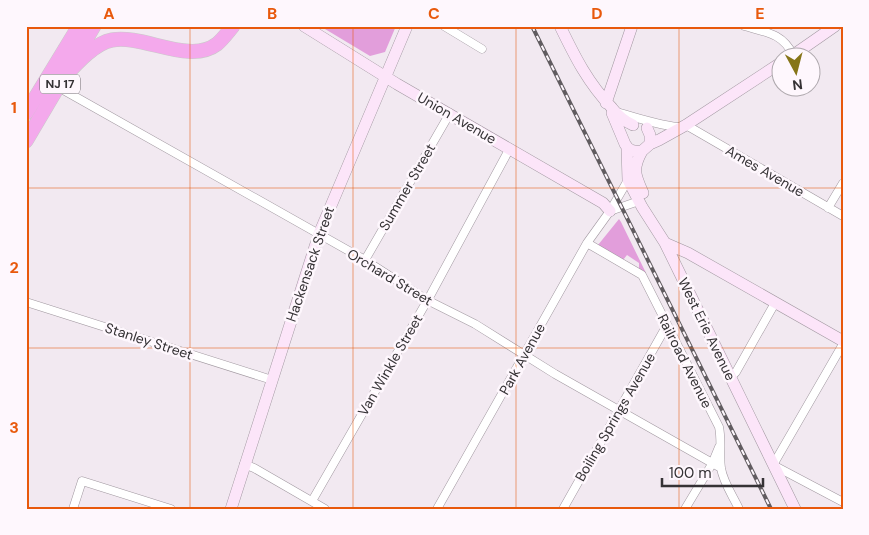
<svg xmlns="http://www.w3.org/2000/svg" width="869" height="535" font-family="'DM Sans',sans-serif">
	<rect width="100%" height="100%" fill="#f2e9f1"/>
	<!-- park -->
	<path fill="#e29edb" d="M320 26H396L385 52 370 56Z
		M619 219 621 222 646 273 644 274 639 271V263L627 255 623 260 598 245Z"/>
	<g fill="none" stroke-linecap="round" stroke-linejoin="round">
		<defs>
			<path id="street" d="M444 26 482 49
				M744 26C765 32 783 33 793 55
				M58 87 365 260 427 300 475 324 555 374 721 468
				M617 112C637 118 658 125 678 127
				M686 125 843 216
				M828 208 843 183
				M610 211 639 201
				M587 243 642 275 719 427C722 441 719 454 721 468 723 482 733 496 739 509
				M365 260 450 113
				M26 302 272 380
				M843 344 773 465 843 502
				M730 378 736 372 775 303
				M244 464 254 468 325 509
				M312 501 431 294 510 148
				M73 509 82 481 171 509
				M437 509 587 243 610 211 628 180
				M563 509 667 325
				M685 509 712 464 719 447"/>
			<path id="secondary" d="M304 26 397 84 603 203 610 211
				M560 26C575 57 588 83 612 108 618 116 624 121 633 125
				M789 58 835 26
				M606 103 632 26
				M612 113 625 144C629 151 634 152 642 151L650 144V135L647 128
				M650 144 659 140 686 125 782 62
				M627 148 628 180 642 207 665 243 795 509
				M642 151C632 169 635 175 643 193
				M665 243 688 253 843 341
				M231 509 319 234 407 26"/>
			<path id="highway" d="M66 75C77 63 95 43 112 40 143 34 190 65 217 44 223 39 228 32 233 26
				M26 113 79 26
				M26 141 94 26"/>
		</defs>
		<!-- street casing -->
		<use href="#street" stroke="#a198a0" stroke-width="9"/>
		<!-- secondary casing -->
		<use href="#secondary" stroke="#a198a0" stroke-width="12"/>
		<!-- highway casing -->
		<use href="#highway" stroke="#cacaca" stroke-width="15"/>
		<!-- street -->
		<use href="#street" stroke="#fff" stroke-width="8"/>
		<!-- secondary -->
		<use href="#secondary" stroke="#fce5f9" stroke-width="11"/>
		<!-- highway -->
		<use href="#highway" stroke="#f4a9ec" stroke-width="14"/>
		<defs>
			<path id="rail" d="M532 26 771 509"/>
		</defs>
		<!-- rail casing -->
		<use href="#rail" stroke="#615c60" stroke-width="4"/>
		<!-- rail -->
		<use href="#rail" stroke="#fef7fd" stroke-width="2" stroke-dasharray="5.5" stroke-linecap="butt"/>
	</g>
	<!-- grid -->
	<path fill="none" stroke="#e8590c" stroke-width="1" stroke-opacity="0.55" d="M190 26V509M353 26V509M516 26V509M679 26V509M26 188H843M26 348H843"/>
	<g text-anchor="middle" stroke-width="5" stroke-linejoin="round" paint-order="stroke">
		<!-- shield labels -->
		<rect fill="#fef7fd" stroke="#716d71" stroke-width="1" x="40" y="74.5" width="40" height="19" rx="4"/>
		<g font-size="12" font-weight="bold" fill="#353235">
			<text x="60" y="88">NJ 17</text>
		</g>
		<!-- street labels -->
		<g font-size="14" fill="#353235" stroke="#fef7fd">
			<text transform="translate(457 118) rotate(30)" y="5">Union Avenue</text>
			<text transform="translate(765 171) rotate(30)" y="5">Ames Avenue</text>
			<text transform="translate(407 187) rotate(-60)" y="5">Summer Street</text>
			<text transform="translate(310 264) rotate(-71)" y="5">Hackensack Street</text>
			<text transform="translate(390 277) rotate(31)" y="5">Orchard Street</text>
			<text transform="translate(707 329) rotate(64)" y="5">West Erie Avenue</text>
			<text transform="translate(149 341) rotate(18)" y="5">Stanley Street</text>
			<text transform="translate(522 359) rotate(-61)" y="5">Park Avenue</text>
			<text transform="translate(685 361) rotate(63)" y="5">Railroad Avenue</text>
			<text transform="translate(390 365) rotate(-60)" y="5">Van Winkle Street</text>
			<text transform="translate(615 417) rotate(-60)" y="5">Boiling Springs Avenue</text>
		</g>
	</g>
	<!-- border -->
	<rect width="869" height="535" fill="none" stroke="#fef7fd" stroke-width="55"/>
	<!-- north arrow -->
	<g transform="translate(796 72) rotate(173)"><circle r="24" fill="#fef7fd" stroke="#aea8ad"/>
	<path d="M0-4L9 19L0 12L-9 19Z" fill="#867518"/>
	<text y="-8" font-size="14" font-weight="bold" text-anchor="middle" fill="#353235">N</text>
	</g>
	<!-- scale -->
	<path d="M662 478v8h101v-8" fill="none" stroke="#353235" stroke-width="2.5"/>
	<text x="669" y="478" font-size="15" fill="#353235" stroke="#fef7fd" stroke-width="4" paint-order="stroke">100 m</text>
	<rect x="28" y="28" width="814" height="480" fill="none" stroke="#e8590c" stroke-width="2"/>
	<g font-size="16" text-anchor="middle" font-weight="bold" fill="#e8590c">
		<text x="109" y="19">A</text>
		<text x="272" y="19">B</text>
		<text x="434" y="19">C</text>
		<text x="597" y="19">D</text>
		<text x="760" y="19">E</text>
		<text x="14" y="113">1</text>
		<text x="14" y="273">2</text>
		<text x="14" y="433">3</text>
	</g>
</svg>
